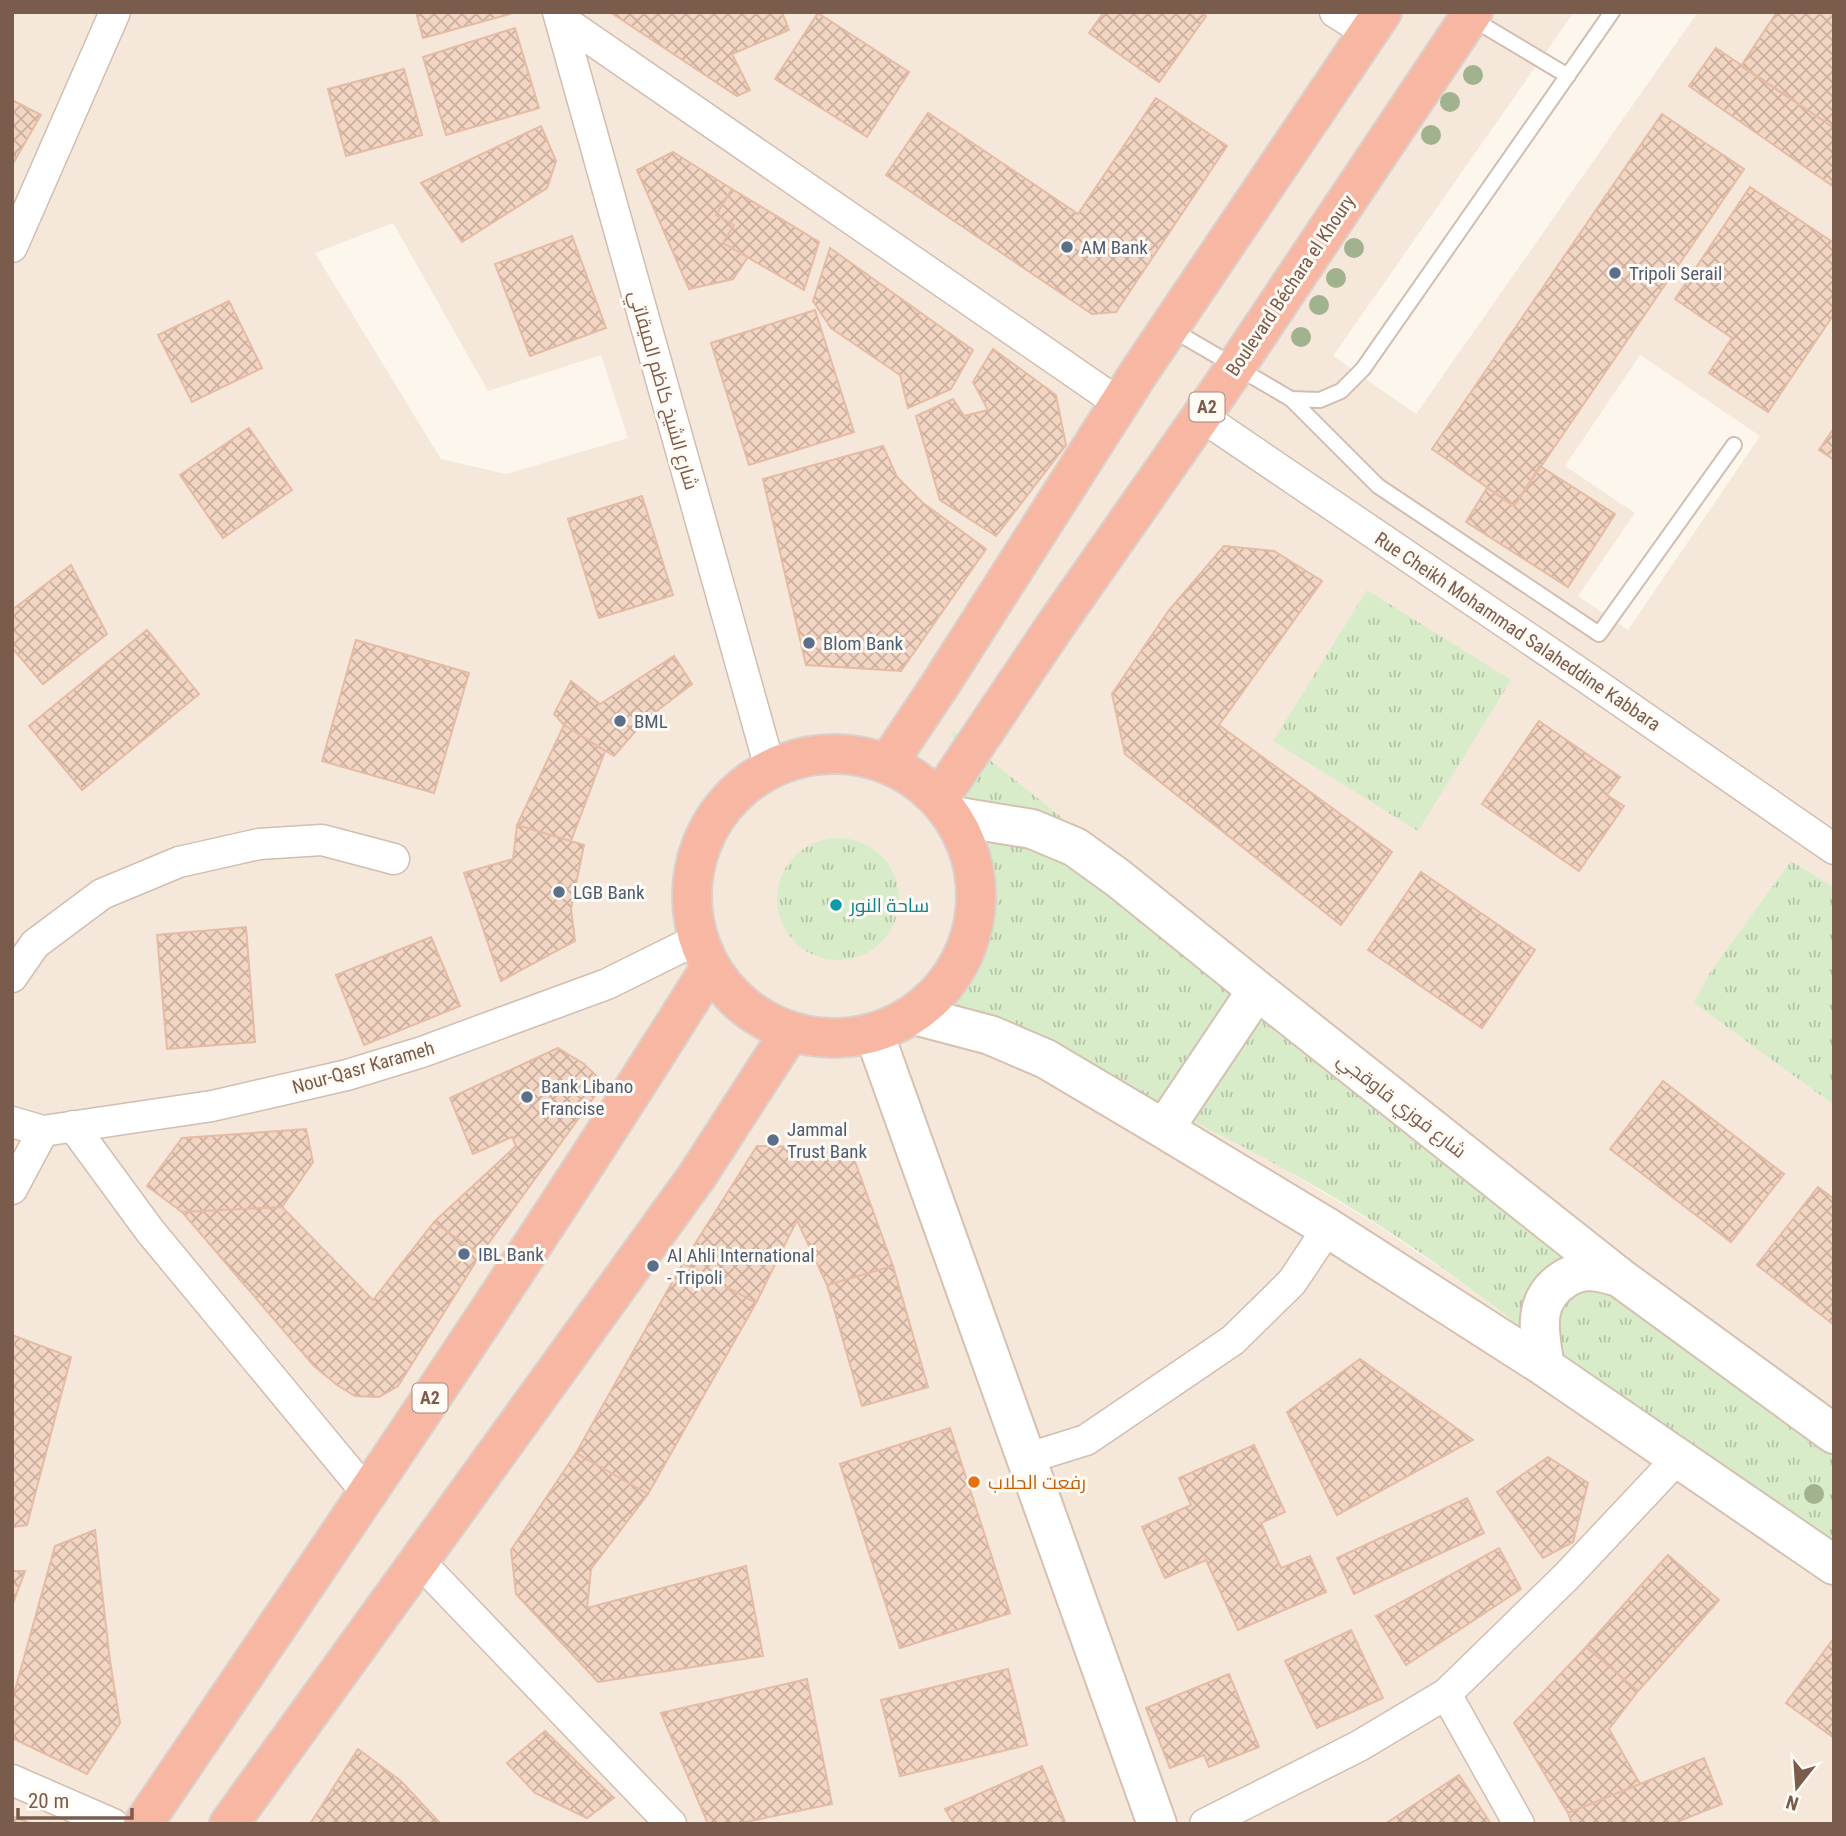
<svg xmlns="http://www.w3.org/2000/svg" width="1846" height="1836" font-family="'Roboto Condensed',Cairo,sans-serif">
	<defs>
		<pattern id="grass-tufts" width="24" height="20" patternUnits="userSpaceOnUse" patternTransform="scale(1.75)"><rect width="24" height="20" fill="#d8ecc9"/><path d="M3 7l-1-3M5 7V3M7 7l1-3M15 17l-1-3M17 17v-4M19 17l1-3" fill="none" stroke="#b4c2a5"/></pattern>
		<pattern id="building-cross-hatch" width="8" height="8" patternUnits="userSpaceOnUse" patternTransform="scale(1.75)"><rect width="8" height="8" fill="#f3d5c3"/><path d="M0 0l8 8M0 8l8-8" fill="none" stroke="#cab0a1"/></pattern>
	</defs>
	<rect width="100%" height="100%" fill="#fdf6ec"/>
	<!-- residential -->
	<path fill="#f5e8da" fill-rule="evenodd" d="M12 12H1574L1333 356 1416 414 1698 12H1834V887L1791 861 1694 1003 1834 1105V1432L952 731 964 839V927L945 1004 1205 1126 1286 1170 1374 1223 1460 1281 1542 1343 1834 1581V1824H12ZM393 223 488 391 601 355 628 438 506 474 441 459 315 253ZM1640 355 1760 436 1628 630 1578 596 1635 513 1565 466Z"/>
	<!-- grass -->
	<path fill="url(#grass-tufts)" d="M1367 590 1511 680 1418 831 1273 741Z
		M952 730 1834 1432V1581C1763 1524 1693 1466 1622 1409 1542 1343 1462 1278 1374 1222 1239 1136 1090 1073 945 1004L964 927V839Z
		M777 899a61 61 0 1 1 122 0a61 61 0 1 1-122 0Z
		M1791 861 1834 887V1105L1694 1003 1711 971Z"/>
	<!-- building -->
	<path fill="url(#building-cross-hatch)" stroke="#e6bba3" stroke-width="2" d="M416 12H510V14L423 38Z
		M610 12H782L789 30 732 54 750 90 737 96Z
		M1104 12H1200L1206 16 1159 82 1089 33Z
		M1777 12H1834V128L1741 66Z
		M818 13 909 72 867 137 775 79Z
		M515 28 539 108 446 135 423 57Z
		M1716 48 1834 128V187L1689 86Z
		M404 69 422 135 346 156 328 89Z
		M1156 98 1227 146 1116 312 1092 314 886 175 928 113 1078 214Z
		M12 100 41 115 12 165Z
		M1662 114 1744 169 1514 506 1432 449Z
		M541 126 556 161 547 188 462 242 421 183Z
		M673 152 732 189 716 215 734 225 723 243 748 257 733 279 689 289 637 170Z
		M1750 187 1834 243V314L1768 412 1709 373 1732 338 1675 299Z
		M732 189 819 242 804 290 723 243 734 225 716 215Z
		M572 236 606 328 530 356 495 264Z
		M830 248 973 350 951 389 908 408 900 375 831 328 813 301Z
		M229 301 262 368 192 402 158 335Z
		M815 310 854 432 749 465 711 343Z
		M993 349 1056 395 1066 445 996 536 940 500 916 416 953 399 964 416 988 410 973 382Z
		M249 428 292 490 223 538 180 475Z
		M1834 428V460L1819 450Z
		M883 446 897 477 923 503 986 549 901 671 806 665 763 479Z
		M1540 466 1615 514 1568 587 1466 522 1487 488 1514 506Z
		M642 496 673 595 599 618 568 519Z
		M1224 546 1274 551 1322 581 1219 725 1392 852 1341 925 1125 754 1112 694 1169 610Z
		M71 565 107 634 43 684 12 648V610Z
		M147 630 199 694 82 790 29 726Z
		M356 640 469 673 434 793 322 761Z
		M674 656 692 684 645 720 614 756 564 725 554 714 571 681 600 704Z
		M1539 721 1620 777 1607 795 1624 806 1579 871 1482 804Z
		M564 725 605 751 571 841 517 825Z
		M517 825 584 845 571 909 575 941 501 981 464 873 513 859Z
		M1421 872 1535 950 1482 1028 1368 950Z
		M246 927 255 1042 167 1049 157 935Z
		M431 937 460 1006 364 1045 336 975Z
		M558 1048 584 1064 604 1083 480 1255 434 1222 516 1146 512 1137 473 1154 450 1098Z
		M1663 1081 1784 1174 1731 1242 1610 1149Z
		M306 1129 313 1162 282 1207 182 1212 147 1186 182 1138Z
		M757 1146 850 1148 893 1266 827 1285 797 1220 756 1303 683 1263Z
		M1818 1187 1834 1199V1325L1757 1265Z
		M282 1207 373 1300 434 1222 480 1255 398 1386 379 1397 355 1396 337 1385 314 1366 182 1212Z
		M683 1263 756 1303 648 1494 576 1453Z
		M893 1266 928 1387 862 1406 827 1285Z
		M12 1335 71 1357 27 1525 12 1527Z
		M1360 1359 1473 1440 1337 1515 1287 1412Z
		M950 1428 1010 1613 900 1648 840 1464Z
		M1254 1445 1285 1512 1261 1523 1281 1568 1310 1556 1326 1592 1238 1630 1206 1560 1165 1578 1142 1527 1191 1505 1179 1478Z
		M576 1453 648 1494 591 1569 587 1608 746 1566 763 1656 598 1682 516 1594 511 1550Z
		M1548 1457 1588 1483 1573 1542 1543 1558 1497 1492Z
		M1467 1498 1484 1533 1354 1594 1337 1558Z
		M95 1530 110 1661 120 1723 87 1774 12 1738V1701L55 1546Z
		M1499 1548 1521 1589 1406 1665 1376 1616Z
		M1668 1555 1719 1600 1638 1691 1586 1647Z
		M12 1571H25L12 1606Z
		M1351 1630 1383 1698 1317 1728 1285 1661Z
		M1834 1638V1738L1786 1703Z
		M1586 1647 1638 1691 1609 1729 1640 1784 1568 1813 1514 1723Z
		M1008 1669 1027 1745 900 1776 881 1700Z
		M1229 1674 1259 1747 1209 1767 1204 1755 1170 1768 1146 1708Z
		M807 1679 832 1804 736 1824H708L661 1713Z
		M545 1731 614 1798 587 1818 535 1793 507 1763Z
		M358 1749 401 1781 441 1824H310Z
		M1704 1758 1722 1804 1672 1824H1572L1568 1813Z
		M1042 1766 1066 1824H954L945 1809Z
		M1459 1775 1491 1824H1385Z
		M12 1816 32 1824H12Z"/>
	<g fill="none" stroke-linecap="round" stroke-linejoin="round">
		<defs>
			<path id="lane" d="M1471 18 1568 76
				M1171 329 1291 399 1320 400 1341 391 1363 369 1612 12
				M1291 399 1378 486 1599 634 1734 445"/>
			<path id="street" d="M558 12 770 768
				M1335 12 1368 33
				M560 18 1120 404
				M12 247 115 12
				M1201 416 1587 678 1834 849
				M12 977 35 944 102 894 179 862 259 844 322 840 394 859
				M12 1122 43 1131 212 1106 347 1075 422 1052 607 984 698 939
				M73 1126 150 1231 367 1493
				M12 1189 43 1131
				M1025 1459 1086 1440 1233 1340 1292 1282 1328 1228
				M419 1561 671 1824
				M1446 1694 1519 1824
				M12 1780 113 1824
				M1205 1824 1359 1746 1446 1694 1567 1576 1677 1459"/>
			<path id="secondary" d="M953 816 1032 829 1075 847 1118 878 1257 990 1619 1277 1834 1434
				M914 1015 990 1035 1046 1059 1164 1129 1328 1228 1545 1367 1834 1565
				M874 1033 1157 1824
				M1164 1129 1257 990
				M1545 1367C1539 1332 1531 1299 1566 1278 1574 1273 1582 1271 1592 1271 1601 1272 1611 1275 1619 1277"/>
			<path id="highway" d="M692 896a142 142 0 1 1 284 0a142 142 0 1 1-284 0Z
				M888 763 940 685 1138 374 1382 12
				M939 799 1055 626 1235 368 1473 12
				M143 1824C335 1541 529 1258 710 968
				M229 1824 697 1176 790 1032"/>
		</defs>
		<!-- lane casing -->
		<use href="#lane" stroke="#d1beb0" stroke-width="18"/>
		<!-- street casing -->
		<use href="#street" stroke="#d1beb0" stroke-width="33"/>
		<!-- secondary casing -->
		<use href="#secondary" stroke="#d6c0b0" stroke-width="42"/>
		<!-- highway casing -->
		<use href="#highway" stroke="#dad1cd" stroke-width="42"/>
		<!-- lane -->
		<use href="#lane" stroke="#fff" stroke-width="14"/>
		<!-- street -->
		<use href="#street" stroke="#fff" stroke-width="30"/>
		<!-- secondary -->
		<use href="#secondary" stroke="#fff" stroke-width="38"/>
		<!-- highway -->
		<use href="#highway" stroke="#f7b7a3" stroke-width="38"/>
	</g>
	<!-- trees -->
	<g fill="#a0b28e">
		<circle cx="1473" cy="75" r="10"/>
		<circle cx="1450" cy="102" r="10"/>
		<circle cx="1431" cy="135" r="10"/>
		<circle cx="1354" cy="248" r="10"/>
		<circle cx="1336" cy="278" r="10"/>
		<circle cx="1319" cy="305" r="10"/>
		<circle cx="1301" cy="337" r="10"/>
		<circle cx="1814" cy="1494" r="10"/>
	</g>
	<!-- markers -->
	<g fill="#5c6f8a" stroke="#fffaf3" stroke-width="2.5">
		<circle cx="1067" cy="247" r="7"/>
		<circle cx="1615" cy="273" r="7"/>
		<circle cx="809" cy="643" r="7"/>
		<circle cx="620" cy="721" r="7"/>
		<circle cx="559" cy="892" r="7"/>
		<circle cx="527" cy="1097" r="7"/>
		<circle cx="773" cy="1140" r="7"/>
		<circle cx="464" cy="1254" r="7"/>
		<circle cx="653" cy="1266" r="7"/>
	</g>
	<circle fill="#0f9aa8" stroke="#fffaf3" stroke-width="2.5" cx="836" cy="905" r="7"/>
	<circle fill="#e8710a" stroke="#fffaf3" stroke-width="2.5" cx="974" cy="1482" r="7"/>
	<g text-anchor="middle" stroke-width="6" stroke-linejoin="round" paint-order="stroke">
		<!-- shield labels -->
		<g fill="#fffaf3" stroke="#a28b7f" stroke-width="2">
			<rect x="1189.5" y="392.5" width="35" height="29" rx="5"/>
			<rect x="412.5" y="1383.5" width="35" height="29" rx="5"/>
		</g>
		<g font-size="18" font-weight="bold" fill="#7a5c4d">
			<text x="1207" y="413">A2</text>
			<text x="430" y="1404">A2</text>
		</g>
		<!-- service labels -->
		<g font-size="19" fill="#4e5e75" stroke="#fffaf3" text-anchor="start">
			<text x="1081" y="254">AM Bank</text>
			<text x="1629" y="280">Tripoli Serail</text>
			<text x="823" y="650">Blom Bank</text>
			<text x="634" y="728">BML</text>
			<text x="573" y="899">LGB Bank</text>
			<text x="541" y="1093">Bank Libano<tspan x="541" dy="22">Francise</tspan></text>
			<text x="787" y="1136">Jammal<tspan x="787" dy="22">Trust Bank</tspan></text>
			<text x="478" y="1261">IBL Bank</text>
			<text x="667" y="1262">Al Ahli International<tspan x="667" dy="22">- Tripoli</tspan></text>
		</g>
		<!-- street labels -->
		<g font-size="19" fill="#7a5c4d" stroke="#fffaf3">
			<text transform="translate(1290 285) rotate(-56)" y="7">Boulevard Béchara el Khoury</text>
			<text transform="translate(664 390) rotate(74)" y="7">شارع الشيخ كاظم الميقاتي</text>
			<text transform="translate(1518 631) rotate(34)" y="7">Rue Cheikh Mohammad Salaheddine Kabbara</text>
			<text transform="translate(363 1067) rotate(-16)" y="7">Nour-Qasr Karameh</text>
			<text transform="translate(1402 1105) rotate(38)" y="7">شارع فوزي قاوقجي</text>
		</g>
		<!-- culture labels -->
		<g font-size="19" fill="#0d838f" stroke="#fffaf3" text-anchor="start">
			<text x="850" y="912">ساحة النور</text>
		</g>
		<!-- food labels -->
		<g font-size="19" fill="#c56008" stroke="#fffaf3" text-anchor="start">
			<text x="988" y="1489">رفعت الحلاب</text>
		</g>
	</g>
	<!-- border -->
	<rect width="1846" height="1836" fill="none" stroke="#7a5c4d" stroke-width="28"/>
	<!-- north arrow -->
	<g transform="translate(1797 1787) rotate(197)" stroke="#fffaf3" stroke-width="5" paint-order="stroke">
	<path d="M0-5L12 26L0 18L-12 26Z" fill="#7a5c4d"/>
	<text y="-10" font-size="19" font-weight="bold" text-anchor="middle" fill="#7a5c4d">N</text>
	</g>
	<!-- scale -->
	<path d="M18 1808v10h114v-10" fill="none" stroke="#7a5c4d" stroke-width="3.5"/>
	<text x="28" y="1808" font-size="21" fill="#7a5c4d" stroke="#fffaf3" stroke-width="5" paint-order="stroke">20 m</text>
</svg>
